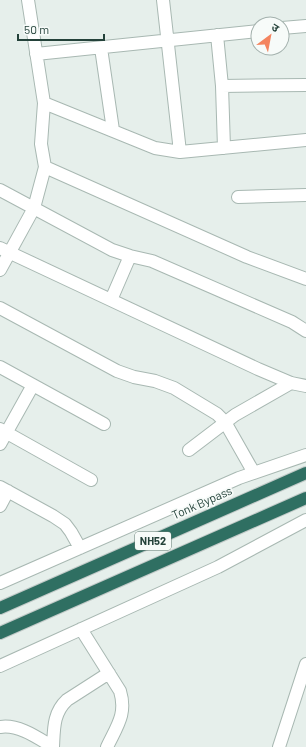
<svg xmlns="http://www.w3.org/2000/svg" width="306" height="747" font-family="Barlow,'Noto Sans Devanagari',sans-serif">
	<rect width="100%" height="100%" fill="#e6efeb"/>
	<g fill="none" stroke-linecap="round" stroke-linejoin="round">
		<defs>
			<path id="minor" d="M163 0 180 152 306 140
				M282 28 306 26
				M217 35 222 86 224 148
				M101 48 113 130
				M36 54 258 31
				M222 86 306 85
				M44 103 155 148 180 152
				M45 167 247 257 306 279
				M0 190 112 250 130 256 152 261 292 322 306 331
				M238 197 306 195
				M0 248 258 369 291 383 306 386
				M0 270 34 208 45 167 41 144 44 103 28 0
				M111 300 130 256
				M0 308 117 371 134 377 155 381 174 388 217 414 225 422 254 473
				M0 367 104 424
				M0 429 91 480
				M0 444 33 385
				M189 450 235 415 291 383
				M0 487 53 516 65 524 71 532 80 548
				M0 506 8 491
				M0 583 239 478 306 455
				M81 629 120 691C127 714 117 726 107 747
				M0 666 218 567 306 520
				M0 727C19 724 38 738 53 747
				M53 747C54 729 53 713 67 700L109 673
				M279 747 306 664"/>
			<path id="highway" d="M0 608 306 473
				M0 633 306 498"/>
		</defs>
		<!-- minor casing -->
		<use href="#minor" stroke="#a8b8b2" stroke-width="14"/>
		<!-- highway casing -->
		<use href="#highway" stroke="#c2cac8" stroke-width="14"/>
		<!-- minor -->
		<use href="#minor" stroke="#fff" stroke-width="12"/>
		<!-- highway -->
		<use href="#highway" stroke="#2f6f62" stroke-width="12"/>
	</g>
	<g text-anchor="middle" stroke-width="3.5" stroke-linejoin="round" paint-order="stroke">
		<!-- shield labels -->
		<rect fill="#f7fbf9" stroke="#637a73" stroke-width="1" x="135" y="532" width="36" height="18" rx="3"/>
		<g font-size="11" font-weight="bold" fill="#24423a">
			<text x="153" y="545">NH52</text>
		</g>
		<!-- street labels -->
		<g font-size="12" fill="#24423a" stroke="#f7fbf9">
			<text transform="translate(202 503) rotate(-24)" y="4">Tonk Bypass</text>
		</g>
	</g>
	<!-- north arrow -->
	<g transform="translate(270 36) rotate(32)"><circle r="19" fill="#f7fbf9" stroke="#a3b1ad"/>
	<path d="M0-3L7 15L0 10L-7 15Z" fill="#f4845f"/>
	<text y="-6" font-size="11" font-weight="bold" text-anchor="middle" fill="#24423a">उ</text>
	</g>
	<!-- scale -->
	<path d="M18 34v6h86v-6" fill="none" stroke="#24423a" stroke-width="2"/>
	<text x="24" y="34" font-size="12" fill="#24423a" stroke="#f7fbf9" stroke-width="3" paint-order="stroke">50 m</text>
</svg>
